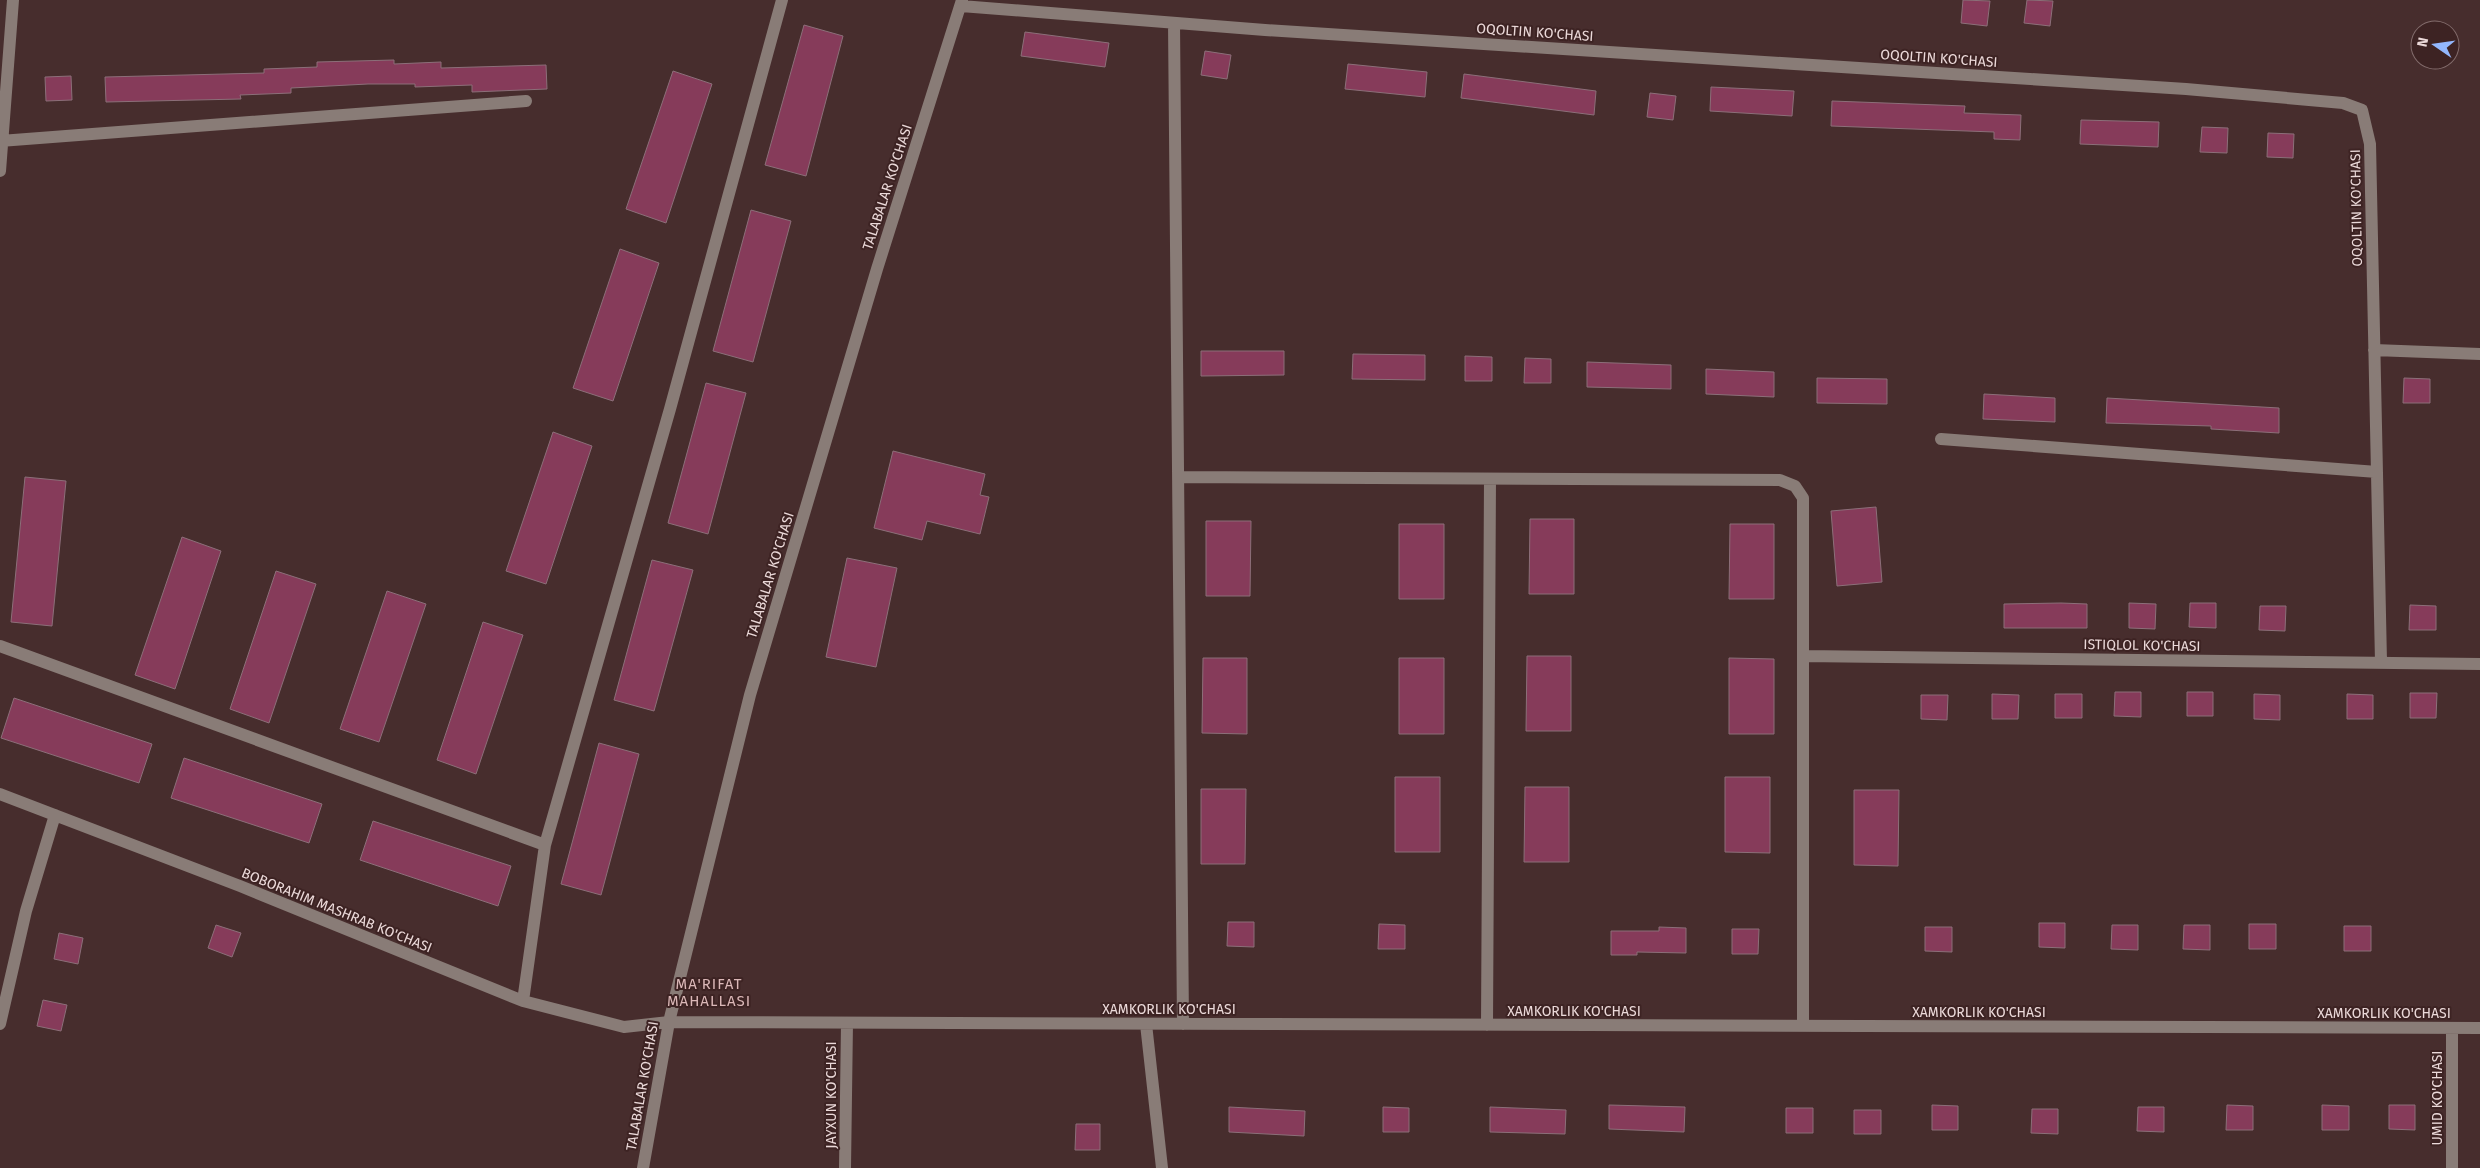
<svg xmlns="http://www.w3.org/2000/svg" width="2480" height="1168" font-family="'Fira Sans',sans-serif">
	<rect width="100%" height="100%" fill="#472d2d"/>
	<!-- building -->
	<path fill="#863b5a" stroke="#8c6f79" d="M1963 0 1990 1 1987 26 1961 23Z
		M2027 0 2053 1 2050 26 2024 23Z
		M804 25 843 36 806 176 765 165Z
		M1025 32 1109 43 1105 67 1021 56Z
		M1205 51 1231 55 1227 79 1201 75Z
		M394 60V64L441 62V68L546 65 547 89 472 92V85L415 87V84H368L291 88V93L240 95 241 99 106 102 105 77 264 73V69L317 67V62Z
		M1348 64 1427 72 1425 97 1345 89Z
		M673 71 712 84 666 223 626 209Z
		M1464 74 1596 91 1594 115 1461 98Z
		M71 76 72 100 46 101 45 77Z
		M1711 87 1794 91 1792 116 1710 111Z
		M1650 93 1676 96 1673 120 1647 117Z
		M1832 101 1965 106 1964 113 2021 115 2020 140 1994 139V132L1831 126Z
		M2081 120 2159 122 2158 147 2080 144Z
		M2202 127 2228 128 2227 153 2200 152Z
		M2268 133 2294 134 2293 158 2267 157Z
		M751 210 791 221 753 362 713 351Z
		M620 249 659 263 613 401 573 388Z
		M1201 351H1284V375L1201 376Z
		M1353 354 1425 355V380L1352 379Z
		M1465 356 1492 357V381H1465Z
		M1525 358 1551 359V383H1524Z
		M1587 362 1671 365V389L1587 387Z
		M1706 369 1774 372V397L1706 394Z
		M1817 378 1887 379V404L1817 403Z
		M2404 378 2430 379V403H2403Z
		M706 383 746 393 708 534 668 523Z
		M1984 394 2055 398V422L1983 419Z
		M2107 398 2279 408V433L2211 429V426L2106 423Z
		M553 432 592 446 546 584 506 571Z
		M893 451 985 474 980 495 989 497 980 534 927 521 922 540 874 528Z
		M25 477 66 481 52 626 11 622Z
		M1876 507 1882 582 1837 586 1831 511Z
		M1530 519H1574V594H1529Z
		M1206 521H1251L1250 596H1206Z
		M1399 524H1444V599H1399Z
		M1730 524H1774V599H1729Z
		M182 537 221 551 175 689 135 675Z
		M847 558 897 568 876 667 826 657Z
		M652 560 693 570 654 711 614 700Z
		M276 571 316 584 269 723 230 709Z
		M387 591 426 604 379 742 340 729Z
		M2061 603 2087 604V628H2004V604Z
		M2129 603 2156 604 2155 629 2129 628Z
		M2190 603H2216V628L2189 627Z
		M2410 605 2436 606V630H2409Z
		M2260 606H2286L2285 631 2259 630Z
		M483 622 523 635 476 774 437 760Z
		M1527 656H1571V731H1526Z
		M1203 658H1247V734L1202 733Z
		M1399 658H1444V734H1399Z
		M1729 658 1774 659V734H1729Z
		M2115 692H2141V717L2114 716Z
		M2187 692H2213V716H2187Z
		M2410 693H2437L2436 718H2410Z
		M1992 694 2019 695 2018 719H1992Z
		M2055 694H2082V718H2055Z
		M2254 694 2280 695V720L2254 719Z
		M2347 694 2373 695V719H2347Z
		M1921 695H1948L1947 720 1921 719Z
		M14 698 152 744 139 783 1 738Z
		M599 743 639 754 601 895 561 884Z
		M184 758 322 804 309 843 171 798Z
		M1395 777H1440V852H1395Z
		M1725 777H1770V853L1725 852Z
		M1525 787H1569V862H1524Z
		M1201 789H1246L1245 864H1201Z
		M1854 790H1899L1898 866 1854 865Z
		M373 821 511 866 498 906 360 860Z
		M1228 922H1254V947L1227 946Z
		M2039 923H2065V948L2039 947Z
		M1379 924 1405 925V949H1378Z
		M2249 924H2276V949H2249Z
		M216 925 241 933 232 957 208 948Z
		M2112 925H2138V950L2111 949Z
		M2184 925H2210V950L2183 949Z
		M2344 926H2371V951H2344Z
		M1659 927 1686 928V953L1637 952V955H1611V931H1659Z
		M1925 927H1952V952L1925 951Z
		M1732 929H1759L1758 954H1732Z
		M59 933 83 938 78 964 54 959Z
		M43 1000 67 1005 61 1031 37 1026Z
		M1609 1105 1685 1107 1684 1132 1609 1129Z
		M1932 1105 1958 1106V1130H1932Z
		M2227 1105 2253 1106V1130H2226Z
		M2322 1105 2349 1106V1130H2322Z
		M2389 1105H2415V1130L2389 1129Z
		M1229 1107 1305 1111 1304 1136 1229 1132Z
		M1383 1107 1409 1108V1132H1383Z
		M1490 1107 1566 1110 1565 1134 1490 1132Z
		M2138 1107H2164V1132L2137 1131Z
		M1786 1108H1813V1133H1786Z
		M2032 1109H2058V1134L2031 1133Z
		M1854 1110H1881V1134H1854Z
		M1076 1124H1100V1150H1075Z"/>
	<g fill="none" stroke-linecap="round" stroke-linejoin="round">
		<!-- minor -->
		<path stroke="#897c77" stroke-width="12" d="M961 6 1265 30 2186 89 2343 103 2362 110 2370 144 2381 662
			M1174 23 1183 1024
			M0 141 526 101
			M0 171 13 0
			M2374 350 2480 354
			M1941 439 2377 472
			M1179 477 1780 480 1795 486 1803 498V1026
			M0 646 545 845
			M1803 656 2480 664
			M0 794 240 886 523 1001 624 1027 669 1022 2480 1028
			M523 1001 545 845 670 409 782 0
			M0 1024 26 911 55 815
			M1146 1024 1162 1168
			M1487 1025 1490 479
			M643 1168 669 1022 750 695 877 269 962 0
			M845 1168 847 1023
			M2452 1168V1028"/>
	</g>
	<g text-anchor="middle" stroke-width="4" stroke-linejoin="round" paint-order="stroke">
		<!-- street labels -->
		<g font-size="14" fill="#ebd9d9" stroke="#3d2323">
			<text transform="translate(1535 32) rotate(4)" y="5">OQOLTIN KO'CHASI</text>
			<text transform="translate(1939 58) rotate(4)" y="5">OQOLTIN KO'CHASI</text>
			<text transform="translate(887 187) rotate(-72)" y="5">TALABALAR KO'CHASI</text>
			<text transform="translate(2356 208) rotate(-91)" y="5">OQOLTIN KO'CHASI</text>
			<text transform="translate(770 575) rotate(-73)" y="5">TALABALAR KO'CHASI</text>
			<text transform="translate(2142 645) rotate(1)" y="5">ISTIQLOL KO'CHASI</text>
			<text transform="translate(337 910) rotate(22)" y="5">BOBORAHIM MASHRAB KO'CHASI</text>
			<text x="1169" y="1014">XAMKORLIK KO'CHASI</text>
			<text x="1574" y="1016">XAMKORLIK KO'CHASI</text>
			<text x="1979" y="1017">XAMKORLIK KO'CHASI</text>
			<text x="2384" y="1018">XAMKORLIK KO'CHASI</text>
			<text transform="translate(642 1086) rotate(-80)" y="5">TALABALAR KO'CHASI</text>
			<text transform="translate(831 1095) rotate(-90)" y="5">JAYXUN KO'CHASI</text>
			<text transform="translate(2437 1098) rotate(-90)" y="5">UMID KO'CHASI</text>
		</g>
		<!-- neighbourhood labels -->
		<g font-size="15" letter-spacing="1" fill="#dbb8b8" stroke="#3d2323">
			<text x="709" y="989">MA'RIFAT<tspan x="709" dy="17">MAHALLASI</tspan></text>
		</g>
	</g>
	<!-- north arrow -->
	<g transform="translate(2435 45) rotate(283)"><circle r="24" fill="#3d2323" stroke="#836c6c"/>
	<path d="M0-4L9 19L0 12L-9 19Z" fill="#93b7fd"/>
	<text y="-8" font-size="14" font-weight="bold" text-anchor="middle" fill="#ebd9d9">N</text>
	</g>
</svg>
